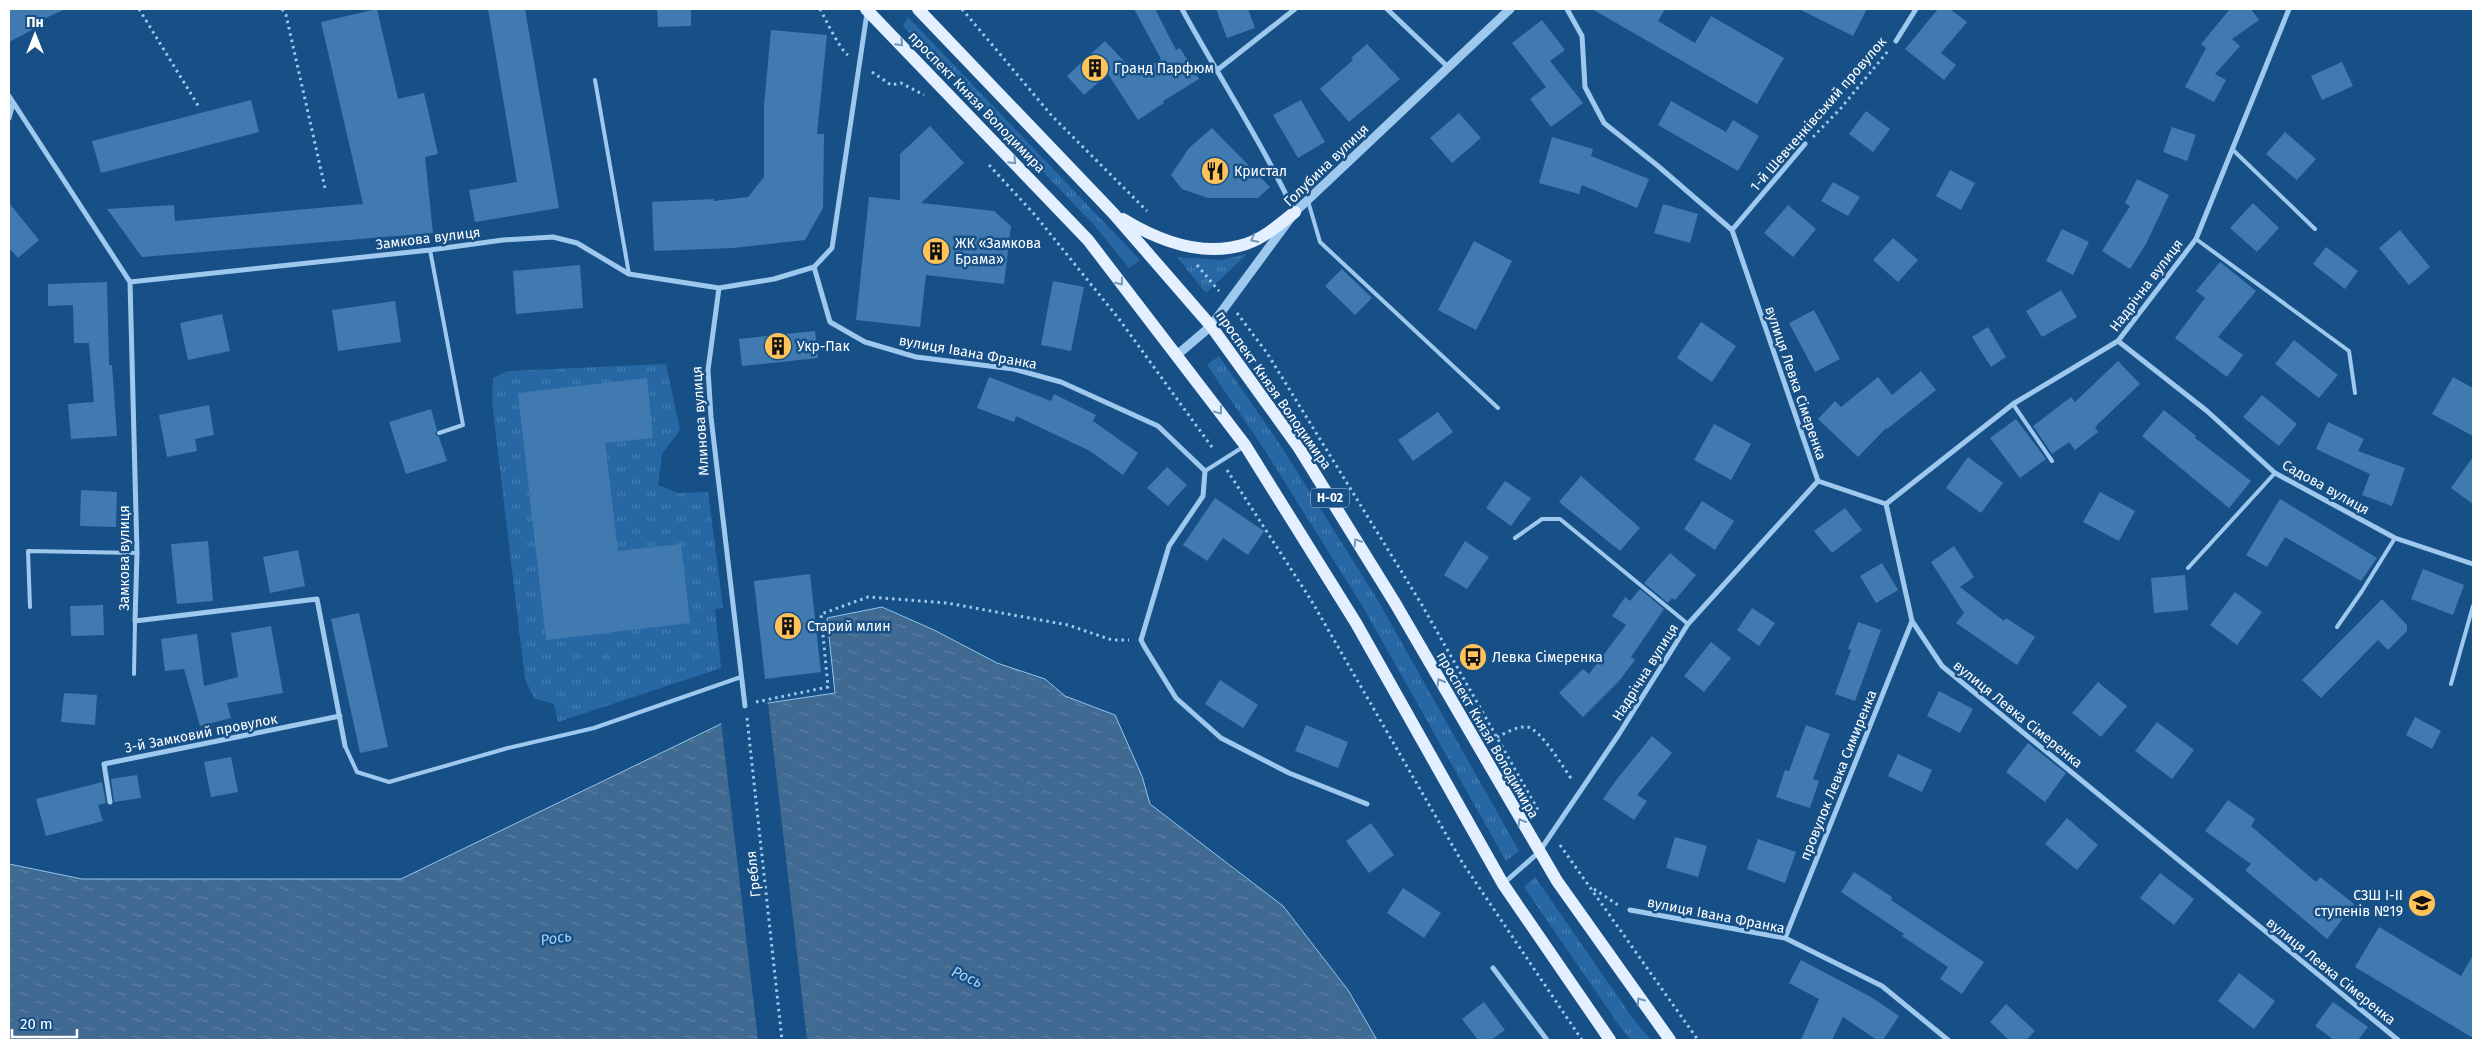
<svg xmlns="http://www.w3.org/2000/svg" width="2482" height="1049" font-family="'Fira Sans',sans-serif">
	<defs>
		<pattern id="grass-tufts" width="24" height="20" patternUnits="userSpaceOnUse" patternTransform="scale(1.25)"><rect width="24" height="20" fill="#2768a4"/><path d="M3 7l-1-3M5 7V3M7 7l1-3M15 17l-1-3M17 17v-4M19 17l1-3" fill="none" stroke="#477fb2"/></pattern>
		<pattern id="water-ripples" width="26" height="14" patternUnits="userSpaceOnUse" patternTransform="scale(1.25)"><rect width="26" height="14" fill="#406a92"/><path d="M2 4q2-2 4 0t4 0M15 11q2-2 4 0t4 0" fill="none" stroke="#5d80a2"/></pattern>
	</defs>
	<rect width="100%" height="100%" fill="#175086"/>
	<!-- grass -->
	<path fill="url(#grass-tufts)" d="M908 17 1140 260 1129 268 1095 226 903 26Z
		M1247 254 1206 293 1177 257 1221 260Z
		M1219 356 1281 446 1377 599 1519 851 1506 861 1363 607 1266 452 1207 365Z
		M666 364 680 430 662 454 658 485 678 493 708 492 723 608 715 609 721 668 558 722 554 704 534 698 525 679 492 402 493 378 508 371Z
		M1535 877 1634 1020 1651 1040H1631L1621 1028 1524 887Z"/>
	<!-- water -->
	<path fill="url(#water-ripples)" stroke="#90c4f0" d="M882 607 934 630 997 663 1045 679 1065 696 1115 715 1142 776 1150 804 1283 906 1348 990 1377 1040H9V864L82 879H401L727 721 768 703 835 693 827 618Z"/>
	<!-- pier -->
	<path fill="#175086" d="M768 703 807 1040H758L721 721 759 704Z"/>
	<!-- building -->
	<path fill="#407ab0" d="M9 9H65L33 24 32 30 9 42Z
		M377 9 398 99 424 93 438 154 425 157 433 233 142 257 107 209 174 205 175 221 363 204 321 22Z
		M488 9H525L559 208 475 222 469 190 517 182Z
		M657 9H691V26L658 27Z
		M1134 9H1155L1176 50 1180 48 1199 79 1163 101 1164 103 1138 120 1108 74 1084 95 1067 76 1105 41 1136 74 1161 59Z
		M1216 9H1248L1255 28 1227 38Z
		M1592 9H1665L1658 21 1695 43 1711 16 1784 58 1757 104Z
		M1799 9H1867L1853 36Z
		M1938 9H1950L1967 22 1941 53 1956 65 1944 80 1905 49Z
		M2230 9H2251L2259 20 2232 39 2240 46 2215 74 2226 80 2214 102 2185 87 2206 48 2201 44Z
		M1542 20 1565 50 1550 61 1583 103 1551 127 1530 99 1546 87 1512 43Z
		M771 30 827 35 817 134H824L823 208 805 240 733 248 654 251 652 202 714 199V201L748 197 764 177V105Z
		M1367 44 1400 79 1349 122 1320 89 1353 60 1351 58Z
		M2342 62 2353 86 2322 100 2311 76Z
		M251 100 259 132 101 173 92 141Z
		M1301 100 1325 142 1298 158 1273 115Z
		M1671 101 1726 132 1733 120 1759 136 1738 171 1658 125Z
		M1866 111 1890 129 1873 152 1849 134Z
		M1459 113 1481 138 1452 163 1430 138Z
		M930 126 964 163 921 203 994 211 1011 226 1004 284 926 275 920 327 856 320 869 197 900 200V154Z
		M2172 127 2196 135 2187 161 2163 152Z
		M1212 128 1270 187 1258 198H1208L1182 189 1171 175 1189 148Z
		M2285 132 2316 159 2297 180 2266 154Z
		M1552 137 1593 149 1591 156 1649 179 1637 208 1582 185 1579 194 1539 183Z
		M1950 170 1975 183 1961 210 1936 196Z
		M2137 179 2169 195 2146 244 2130 269 2102 251 2130 206 2125 203Z
		M1833 182 1860 197 1848 216 1821 201Z
		M9 203 39 240 18 258 9 248Z
		M2253 203 2279 228 2257 252 2230 228Z
		M1663 204 1698 214 1690 243 1654 233Z
		M1788 205 1816 229 1793 257 1764 233Z
		M2062 229 2089 242 2073 275 2046 261Z
		M2400 230 2430 267 2409 285 2379 248Z
		M1893 238 1918 260 1898 282 1873 260Z
		M1474 241 1512 261 1476 330 1438 310Z
		M2326 247 2358 271 2345 289 2313 264Z
		M2220 262 2256 291 2218 337 2243 355 2227 377 2175 338 2205 298 2196 291Z
		M580 265 583 308 516 314 513 271Z
		M1342 269 1372 298 1355 315 1325 286Z
		M1053 281 1084 287 1071 351 1041 345Z
		M107 282 109 365H112L117 436 71 439 68 404 94 402 89 343H74L73 305 48 306V284Z
		M2061 290 2077 317 2042 337 2026 311Z
		M395 301 401 342 338 351 332 310Z
		M1814 310 1840 359 1815 372 1789 323Z
		M222 314 230 351 188 360 180 323Z
		M1701 322 1736 346 1712 382 1677 358Z
		M1988 327 2006 357 1991 367 1972 337Z
		M815 331 818 358 742 366 739 339Z
		M2294 340 2338 375 2319 398 2275 364Z
		M2118 361 2140 384 2095 427 2098 432 2075 450 2069 442 2052 454 2033 426 2071 397 2075 402Z
		M1921 371 1936 390 1887 429 1886 428 1858 457 1818 419 1835 401 1841 407 1878 377 1892 395Z
		M989 377 1051 401 1054 394 1096 415 1093 421 1138 453 1123 475 1090 451 1016 416 1014 422 977 408Z
		M2453 377 2473 388V436L2432 414Z
		M647 378 653 438 605 443 618 551 681 544 690 623 546 640 518 393Z
		M2262 395 2297 424 2279 446 2243 417Z
		M209 405 214 435 195 439 197 451 167 457 159 415Z
		M431 409 437 430 435 434 439 437 447 461 406 474 389 422Z
		M2164 410 2196 436 2195 438 2251 481 2229 508 2142 436Z
		M1438 412 1453 432 1413 461 1398 440Z
		M2016 419 2046 459 2020 478 1990 438Z
		M2328 422 2364 439 2358 451 2405 468 2392 506 2362 495 2370 474 2316 449Z
		M1714 424 1751 444 1731 480 1694 460Z
		M1968 457 2003 483 1981 513 1946 488Z
		M2473 457V504L2451 488Z
		M1167 467 1187 485 1168 506 1147 488Z
		M1581 476 1640 528 1620 551 1559 502Z
		M1505 481 1531 498 1511 526 1486 508Z
		M81 490 117 492 116 527 80 526Z
		M2100 492 2135 511 2119 541 2083 522Z
		M1215 498 1264 531 1248 555 1223 538 1207 561 1183 545Z
		M2280 499 2377 558 2361 581 2285 537 2267 567 2246 555Z
		M1702 501 1734 521 1715 550 1684 529Z
		M1845 508 1862 530 1832 553 1814 531Z
		M208 541 213 601 177 604 171 544Z
		M1465 541 1489 557 1467 589 1444 575Z
		M1954 546 1974 577 1960 587 2004 621 2006 618 2035 637 2017 665 1956 623 1964 613 1931 562Z
		M298 550 305 586 270 593 263 557Z
		M1670 553 1696 575 1675 600 1672 598 1668 603 1644 583Z
		M1882 563 1898 590 1876 603 1860 576Z
		M2423 569 2464 585 2453 615 2411 599Z
		M810 574 821 672 765 679 754 581Z
		M2185 575 2188 610 2154 613 2151 578Z
		M1640 589 1664 609 1631 657 1635 660 1619 681 1583 717 1559 693 1583 669 1589 674 1626 625 1612 616 1625 597 1630 601Z
		M2235 592 2262 612 2237 645 2210 625Z
		M2382 599 2407 625V631L2388 650 2378 640 2321 698 2302 680Z
		M103 605 104 635 71 636 70 606Z
		M1752 608 1775 623 1759 646 1737 630Z
		M359 613 388 747 360 753 331 619Z
		M1858 622 1881 630 1855 701 1835 694 1851 650 1848 649Z
		M271 626 283 693 227 703 231 718 200 726 184 669 165 671 161 639 197 634 204 686 238 677 231 633Z
		M1711 642 1731 658 1704 692 1684 676Z
		M1220 680 1258 705 1243 728 1205 704Z
		M2098 682 2127 706 2101 737 2072 713Z
		M1939 691 1973 709 1960 733 1927 716Z
		M64 693 97 695 95 725 61 722Z
		M2415 717 2441 731 2432 749 2406 735Z
		M2157 722 2194 750 2172 779 2135 751Z
		M1306 725 1348 742 1338 768 1295 751Z
		M1806 725 1830 734 1813 779 1819 781 1810 808 1776 797 1785 770 1789 771Z
		M1652 736 1672 753 1637 795 1647 801 1634 820 1603 799 1617 779Z
		M2028 743 2066 773 2045 802 2006 772Z
		M1898 754 1932 770 1922 792 1888 776Z
		M231 757 238 792 211 797 204 762Z
		M137 775 141 798 114 802 111 779Z
		M102 782 106 803 98 805 103 821 46 836 36 799Z
		M2228 800 2255 819 2251 826 2316 882 2320 877 2354 904 2327 939 2245 870 2251 864 2205 831Z
		M2067 818 2098 845 2077 870 2045 844Z
		M1371 823 1394 855 1369 873 1346 841Z
		M1675 837 1707 846 1698 877 1666 868Z
		M1758 839 1796 852 1785 883 1747 869Z
		M1854 872 1892 897 1891 900 1984 962 1962 994 1940 979 1948 967 1902 936 1904 934 1841 892Z
		M2160 873 2194 899 2174 925 2140 898Z
		M1403 888 1441 913 1424 938 1387 913Z
		M2379 927 2461 976 2473 955V1038L2355 967Z
		M1801 960 1871 997 1899 1016 1883 1040H1877L1843 1017 1832 1040H1801L1819 999 1789 983Z
		M2239 973 2275 1001 2254 1029 2218 1001Z
		M1484 1002 1505 1030 1491 1040H1478L1462 1019Z
		M2333 1002 2368 1027 2358 1040H2334L2315 1026Z
		M2006 1004 2035 1031 2026 1040H2009L1990 1022Z"/>
	<g fill="none" stroke-linecap="round" stroke-linejoin="round">
		<!-- path -->
		<path stroke="#9ec8ed" stroke-width="3" stroke-dasharray="2.5 4" stroke-linecap="butt" d="M139 9 199 107
			M282 9 286 15 325 188
			M820 9C826 20 840 50 848 55
			M962 9 1052 116 1147 211
			M872 72 891 85 901 83 924 95
			M1813 137 1841 108 1888 51
			M989 165 1035 215 1119 319 1214 450
			M1197 265 1219 291
			M1237 313 1267 353 1422 605 1538 810
			M1227 470 1311 600 1462 862 1582 1040
			M756 702 828 687 821 614 868 597 947 603 1068 625 1112 640H1129
			M747 718 782 1040
			M1497 737C1506 733 1517 726 1527 727 1541 729 1564 769 1573 781
			M1560 845 1698 1040
			M1594 889 1618 905"/>
		<!-- service -->
		<path stroke="#9ec8ed" stroke-width="4" d="M595 80 629 274
			M2233 150 2315 229
			M1308 201 1320 242 1498 408
			M2196 239 2349 351 2355 393
			M430 250 463 425 439 433
			M2013 404 2052 461
			M1205 471 1243 447
			M1515 538 1542 519H1560L1688 624
			M2188 568 2275 473
			M30 607 28 551 137 553
			M2337 627 2362 591 2395 538
			M134 674 135 621
			M2451 684 2473 606
			M345 746 357 772 389 782 508 748 594 728 741 677"/>
		<!-- minor -->
		<path stroke="#9ec8ed" stroke-width="5" d="M1182 9C1219 77 1261 141 1294 211
			M1387 9 1448 67
			M1567 9 1582 36 1585 87 1604 123 1658 166 1732 230 1818 481 1886 504 1912 621 1942 666 2398 1040
			M1896 41 1916 9
			M1216 71 1295 9
			M9 96 130 282 430 250 503 240 553 237 577 243 629 274 719 288 774 279 814 267 832 248 867 13
			M9 118 13 103
			M1732 230 1805 144
			M814 267 830 322 865 342 916 357 1014 369 1061 382 1158 426 1205 471 1203 496 1169 546 1141 640 1144 646 1176 698 1221 738 1289 773 1367 804
			M130 282 137 553 135 621 317 599 345 746
			M719 288 708 370 711 417 745 706
			M2118 341 2207 411 2275 473 2395 538 2473 564
			M1886 504 2013 404 2118 341 2196 239 2289 9
			M110 802 104 764 340 716
			M1504 883 1539 852 1619 734 1688 624 1818 481
			M1630 910 1785 938 1882 986 1948 1040
			M1785 938 1912 621
			M1493 968 1547 1040"/>
		<!-- tertiary -->
		<path stroke="#9ec8ed" stroke-width="9" d="M1177 355 1211 326 1295 212 1510 9"/>
		<!-- primary -->
		<path stroke="#e4f0ff" stroke-width="12" d="M866 9 1088 240 1245 445 1356 623 1503 884 1610 1040
			M918 9 1113 213 1211 326 1299 448 1395 603 1557 881 1670 1040
			M1123 219C1159 241 1203 258 1246 244 1264 238 1280 224 1295 212"/>
	</g>
	<!-- one-way arrows -->
	<defs><path id="oneway-chevron" d="M-2-3.5L2.5 0L-2 3.5" fill="none" stroke-width="1.6" stroke-linecap="round" stroke-linejoin="round" transform="scale(1.25)"/></defs>
	<g stroke="#7398bc">
		<use href="#oneway-chevron" transform="translate(900 43) rotate(46)"/>
		<use href="#oneway-chevron" transform="translate(1013 161) rotate(47)"/>
		<use href="#oneway-chevron" transform="translate(1254 239) rotate(152)"/>
		<use href="#oneway-chevron" transform="translate(1120 282) rotate(52)"/>
		<use href="#oneway-chevron" transform="translate(1219 411) rotate(53)"/>
		<use href="#oneway-chevron" transform="translate(1357 542) rotate(-122)"/>
		<use href="#oneway-chevron" transform="translate(1440 682) rotate(-120)"/>
		<use href="#oneway-chevron" transform="translate(1521 822) rotate(-120)"/>
		<use href="#oneway-chevron" transform="translate(1640 1001) rotate(-125)"/>
	</g>
	<!-- icons -->
	<defs>
		<symbol id="building-disc" viewBox="-11 -11 22 22"><circle r="9.5" fill="#ffc35a" stroke="#175086"/><path d="M-4-6H4V6H1V3H-1V6H-4ZM-2.5-4.3h1.7v1.8h-1.7ZM.8-4.3h1.7v1.8H.8ZM-2.5-1h1.7V.8h-1.7ZM.8-1h1.7V.8H.8Z" fill="#111"/></symbol>
		<symbol id="restaurant-disc" viewBox="-11 -11 22 22"><circle r="9.5" fill="#ffc35a" stroke="#175086"/><path d="M-5-6h1v4h1v-4h1v4h1v-4h1v5L-1.5 .5V6h-2V.5L-5-1ZM5-6V6H3V1.5H1.5Q1.5-4 5-6Z" fill="#111"/></symbol>
		<symbol id="bus-disc" viewBox="-11 -11 22 22"><circle r="9.5" fill="#ffc35a" stroke="#175086"/><path d="M-5-6H5V4H4V6H2V4H-2V6H-4V4H-5ZM-3.5-4V0h7V-4ZM-3.5 1.2v1.5H-2V1.2ZM2 1.2v1.5H3.5V1.2Z" fill="#111"/></symbol>
		<symbol id="school-disc" viewBox="-11 -11 22 22"><circle r="9.5" fill="#ffc35a" stroke="#175086"/><path d="M0-5L7-2L0 1L-7-2ZM-4 1L0 2.5L4 1V4Q0 6-4 4Z" fill="#111"/></symbol>
	</defs>
	<g fill-rule="evenodd">
		<use href="#building-disc" x="1079" y="52" width="32" height="32"/>
		<use href="#restaurant-disc" x="1199" y="155" width="32" height="32"/>
		<use href="#building-disc" x="920" y="235" width="32" height="32"/>
		<use href="#building-disc" x="762" y="330" width="32" height="32"/>
		<use href="#building-disc" x="772" y="610" width="32" height="32"/>
		<use href="#bus-disc" x="1457" y="641" width="32" height="32"/>
		<use href="#school-disc" x="2406" y="887" width="32" height="32"/>
	</g>
	<g text-anchor="middle" stroke-width="5" stroke-linejoin="round" paint-order="stroke">
		<!-- shield labels -->
		<rect fill="#175086" stroke="#b9cadb" stroke-width="1" x="1311" y="488.5" width="38" height="19" rx="4"/>
		<g font-size="12" font-weight="bold" fill="#fff">
			<text x="1330" y="502">Н-02</text>
		</g>
		<!-- poi labels -->
		<g font-size="14" fill="#fff" stroke="#175086" text-anchor="start">
			<text x="1114" y="73">Гранд Парфюм</text>
			<text x="1234" y="176">Кристал</text>
			<text x="955" y="248">ЖК «Замкова<tspan x="955" dy="16">Брама»</tspan></text>
			<text x="797" y="351">Укр-Пак</text>
			<text x="807" y="631">Старий млин</text>
			<text x="1492" y="662">Левка Сімеренка</text>
			<text x="2403" y="900" text-anchor="end">СЗШ I-II<tspan x="2403" dy="16">ступенів №19</tspan></text>
		</g>
		<!-- street labels -->
		<g font-size="14" fill="#fff" stroke="#175086">
			<text transform="translate(977 102) rotate(46)" y="5">проспект Князя Володимира</text>
			<text transform="translate(1818 114) rotate(-49)" y="5">1-й Шевченківський провулок</text>
			<text transform="translate(1326 165) rotate(-44)" y="5">Голубина вулиця</text>
			<text transform="translate(428 238) rotate(-7)" y="5">Замкова вулиця</text>
			<text transform="translate(2146 285) rotate(-53)" y="5">Надрічна вулиця</text>
			<text transform="translate(968 352) rotate(10)" y="5">вулиця Івана Франка</text>
			<text transform="translate(1796 383) rotate(71)" y="5">вулиця Левка Сімеренка</text>
			<text transform="translate(1274 390) rotate(55)" y="5">проспект Князя Володимира</text>
			<text transform="translate(700 421) rotate(-94)" y="5">Млинова вулиця</text>
			<text transform="translate(2326 487) rotate(29)" y="5">Садова вулиця</text>
			<text transform="translate(124 558) rotate(-90)" y="5">Замкова вулиця</text>
			<text transform="translate(1645 672) rotate(-58)" y="5">Надрічна вулиця</text>
			<text transform="translate(2018 714) rotate(39)" y="5">вулиця Левка Сімеренка</text>
			<text transform="translate(201 733) rotate(-11)" y="5">3-й Замковий провулок</text>
			<text transform="translate(1488 735) rotate(60)" y="5">проспект Князя Володимира</text>
			<text transform="translate(1838 775) rotate(-68)" y="5">провулок Левка Симиренка</text>
			<text transform="translate(753 874) rotate(-96)" y="5">Гребля</text>
			<text transform="translate(1716 915) rotate(11)" y="5">вулиця Івана Франка</text>
			<text transform="translate(2331 971) rotate(39)" y="5">вулиця Левка Сімеренка</text>
		</g>
		<!-- water labels -->
		<g font-size="15" font-style="italic" fill="#a9d1f5" stroke="#175086">
			<text transform="translate(556 938) rotate(-9)" y="5">Рось</text>
			<text transform="translate(967 977) rotate(24)" y="5">Рось</text>
		</g>
	</g>
	<!-- border -->
	<rect width="2482" height="1049" fill="none" stroke="#ffffff" stroke-width="20"/>
	<!-- north arrow -->
	<g transform="translate(35 35)" stroke="#175086" stroke-width="4" paint-order="stroke">
	<path d="M0-4L9 19L0 12L-9 19Z" fill="#ffffff"/>
	<text y="-8" font-size="14" font-weight="bold" text-anchor="middle" fill="#ffffff">Пн</text>
	</g>
	<!-- scale -->
	<path d="M12 1029v8h65v-8" fill="none" stroke="#ffffff" stroke-width="2.5"/>
	<text x="20" y="1029" font-size="15" fill="#ffffff" stroke="#175086" stroke-width="4" paint-order="stroke">20 m</text>
</svg>
